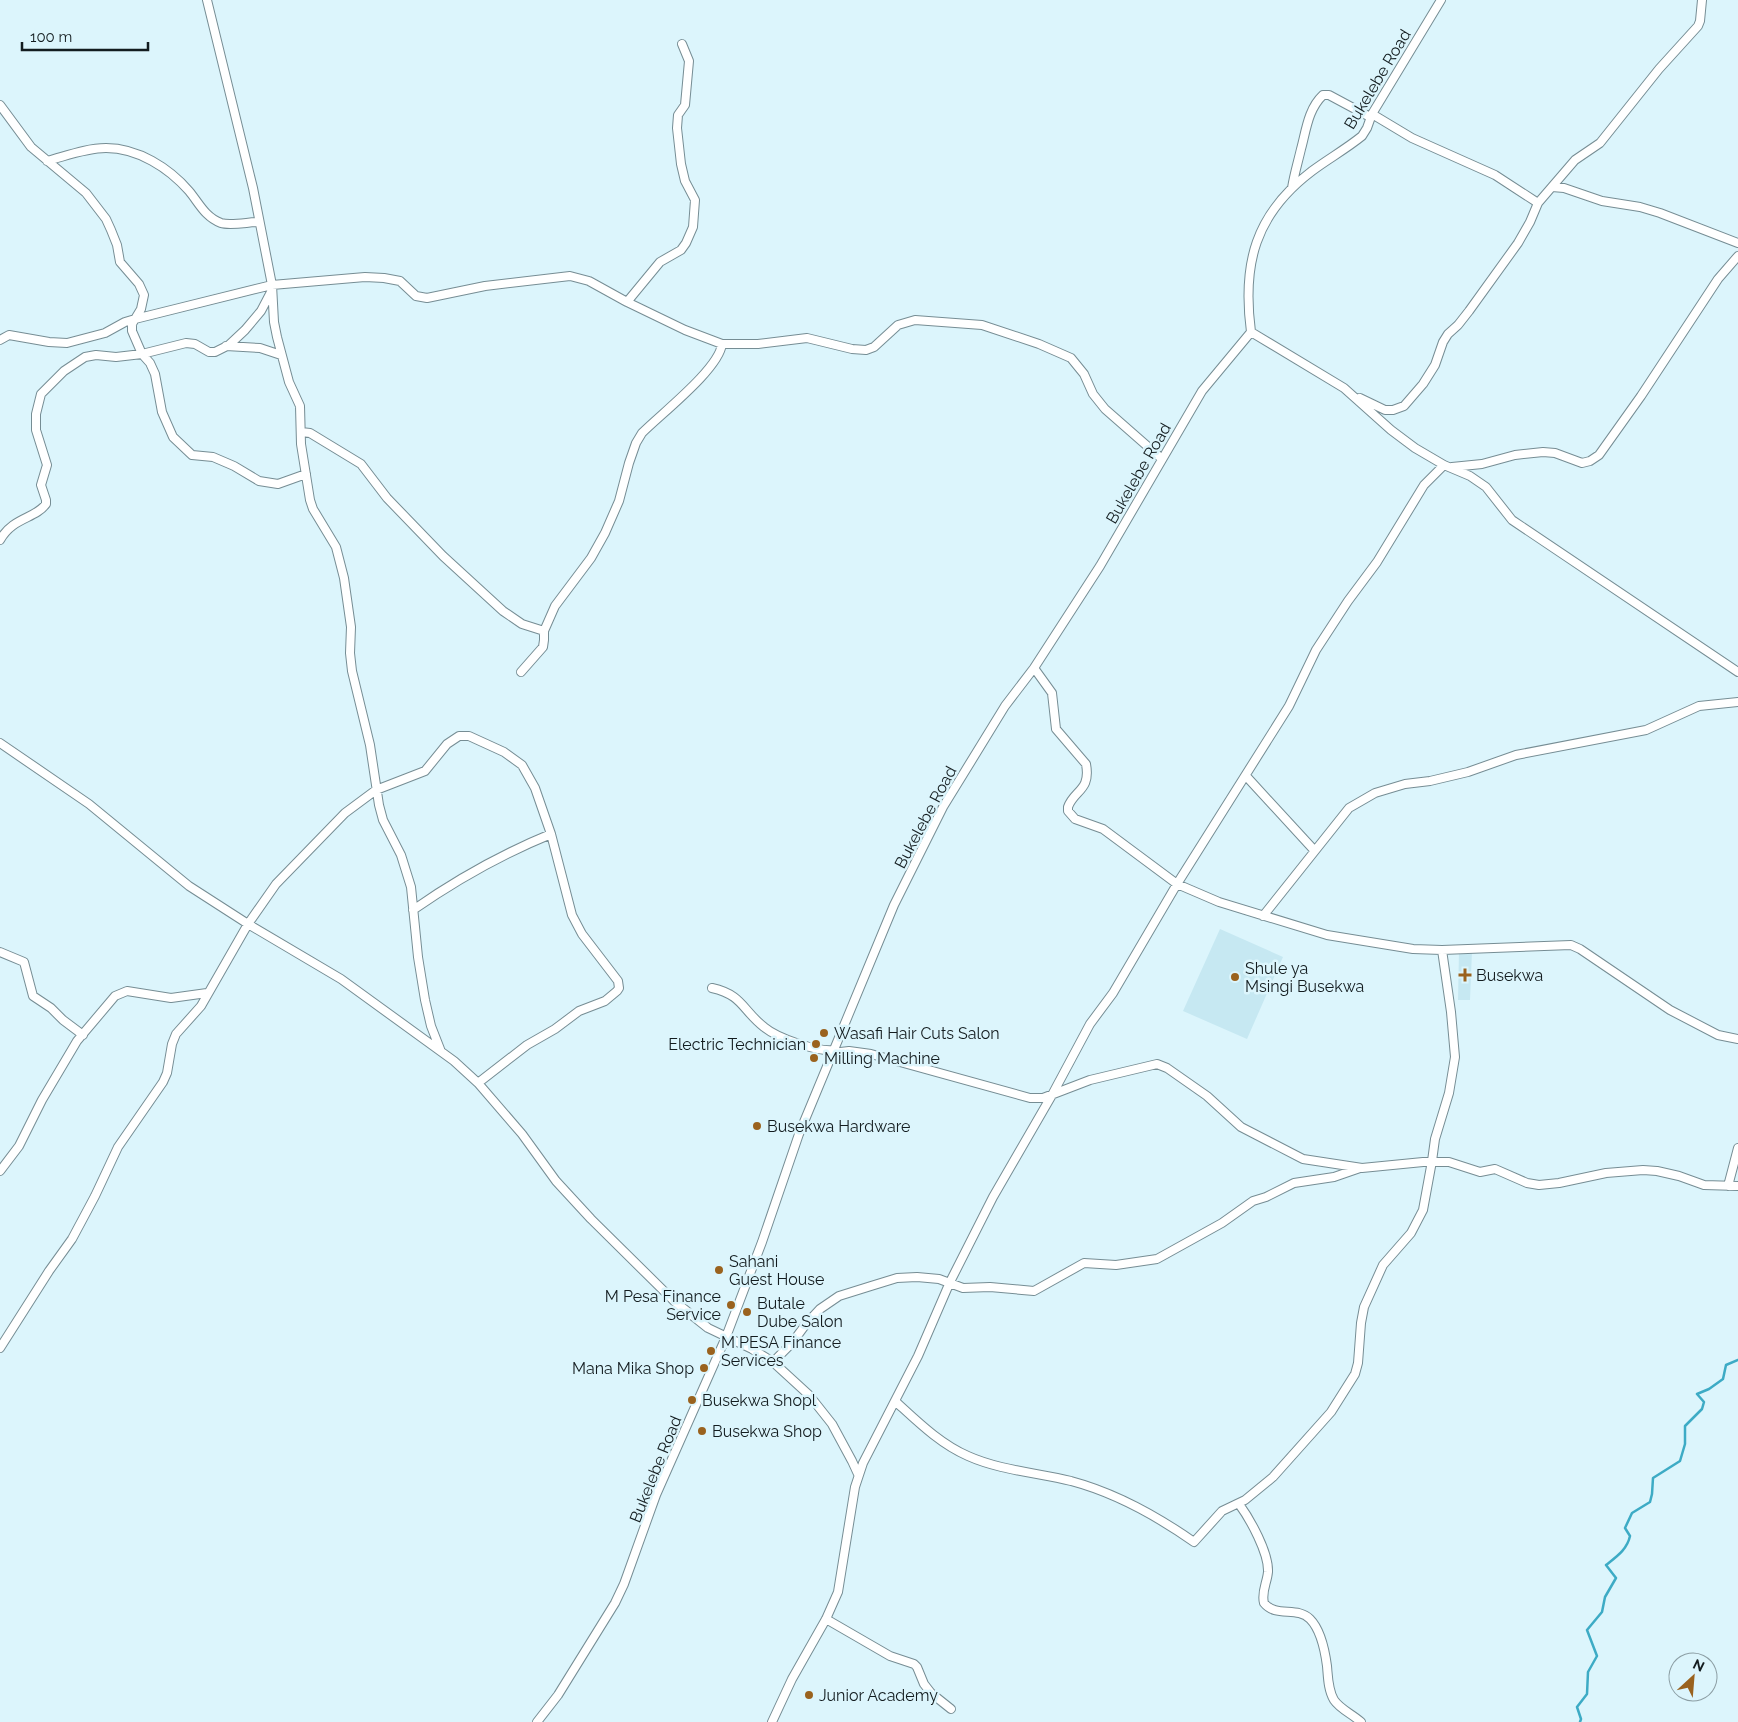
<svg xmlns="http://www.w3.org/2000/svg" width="1738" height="1722" font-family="Raleway,sans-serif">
	<rect width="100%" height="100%" fill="#dcf5fc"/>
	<!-- built -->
	<path fill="#c6e8f2" d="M1220 929 1283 957 1247 1039 1183 1011Z
		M1459 951H1472L1470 1000H1458Z"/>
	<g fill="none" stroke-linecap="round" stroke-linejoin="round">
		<!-- stream -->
		<path stroke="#3dabc5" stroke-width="2.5" d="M1580 1722 1581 1719 1577 1707 1587 1694 1588 1672 1597 1656 1587 1630 1602 1612 1605 1597 1616 1578 1606 1565C1616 1557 1627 1550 1630 1536L1625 1528 1632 1513 1650 1502 1652 1494 1653 1478 1680 1461 1685 1444V1426L1702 1409 1704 1402 1697 1394 1709 1389 1723 1379 1726 1365 1738 1360"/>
		<defs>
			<path id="minor" d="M207 0 253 188 272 285 274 322 277 337 289 382 300 406 301 444 310 500 313 509 336 547 344 578 351 627 350 653 352 671 370 745 379 805 383 820 401 855 411 887 418 957 425 1000 431 1026 440 1049
				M0 105 31 147 86 193 106 219 111 230 117 245 120 262 139 284 144 295 141 309 132 324V331L142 354 150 363 155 374 162 412 173 437 192 455 213 457 234 466 259 481 278 484 306 474
				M1372 114 1412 138 1495 175 1538 203
				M47 161C66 156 86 148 106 148 138 148 169 168 189 191 199 203 205 217 221 223 230 226 249 222 259 222
				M1552 187 1564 188 1602 201 1640 207 1660 213 1738 243
				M1292 188C1294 175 1298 162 1301 149 1306 131 1308 109 1323 95H1329L1370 117
				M627 302 660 262 681 250 686 243 693 227 695 200 685 181 681 164 677 128 678 115 685 105 689 61 682 44
				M1251 332 1344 388 1391 430 1415 448 1444 465 1470 476 1486 487 1512 520 1738 672
				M0 340 9 335 49 342 67 343 105 333 125 322 135 319 272 285 365 277 384 278 400 281 416 296 427 298 485 286 570 276 589 281 627 302 685 330 722 344H758L807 338 852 349 866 350 874 347 898 325 915 320 982 325 1039 344 1071 358 1084 374 1093 394 1105 409 1162 459
				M226 346 260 348 281 355
				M1360 398 1385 410H1393L1404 406 1423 384 1435 365 1443 342 1448 334 1458 325 1469 311 1518 243 1530 222 1538 203 1575 160 1600 143 1659 69 1698 26 1700 21 1702 0
				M301 432 310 433 361 464 387 498 443 556 503 611 522 624 544 631
				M1452 467 1482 464 1515 455 1543 452 1555 453 1582 463 1590 461 1599 455 1641 396 1718 279 1738 256
				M0 540C13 517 35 519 46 504V500L41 485 47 465 36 430V414L41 394 64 371 85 357 96 355 116 357 142 354 186 343 195 344 209 352H215L229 345 245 330 261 311 272 290
				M1034 668 1052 693 1056 729 1086 764C1091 791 1074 790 1068 807V811L1075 819 1103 829 1177 884 1219 902 1327 935 1413 949 1442 950 1571 945 1580 949 1670 1010 1718 1035 1738 1039
				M521 672 543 647 544 640V631L555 606 591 558 605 533 619 501 629 463 636 443 642 433C662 413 719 369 722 344
				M0 743 89 804 189 886 248 924 341 979 454 1061 478 1083 522 1134 556 1181 591 1219 674 1301 708 1328 752 1349 773 1362 809 1395 832 1424 852 1461 858 1474
				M1246 776 1314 850
				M413 910C456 880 502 854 551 834
				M1263 916 1349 808 1375 793 1405 784 1430 781 1468 772 1516 755 1646 730 1699 706 1738 702
				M0 952 24 962 33 996 51 1008 63 1020 83 1035
				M712 988C743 995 742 1010 764 1027 777 1038 817 1052 834 1050
				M832 1053 849 1051 871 1054 1030 1098H1043L1090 1080 1157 1064 1167 1068 1207 1096 1241 1127 1303 1159 1362 1168 1423 1162H1449L1480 1172 1495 1169 1527 1183 1539 1185 1559 1183 1606 1173 1643 1170 1657 1171 1679 1176 1704 1185 1738 1186
				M0 1171 19 1146 42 1100 77 1041 115 996 127 991 171 998 207 993
				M1728 1186 1738 1148
				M0 1348 49 1271 72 1239 95 1196 118 1147 163 1082 167 1073 172 1044 176 1034 201 1006 248 924 276 884 345 813 376 790 425 771 447 744 459 736H469L504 752 522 765 535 788 551 834 572 915 582 934 618 981 619 988 617 991 605 1001 579 1011 555 1029 527 1045 478 1083
				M773 1362 792 1343 806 1324 820 1309 839 1296 871 1286 897 1278 917 1277 939 1279 963 1288 990 1287 1034 1291 1084 1263 1116 1265 1157 1259 1222 1223 1253 1201 1266 1197 1294 1183 1334 1177 1360 1168
				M895 1401C917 1421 940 1444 968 1456 999 1470 1038 1473 1071 1481 1116 1493 1157 1516 1194 1542L1222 1511 1245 1500 1273 1477 1331 1412 1355 1374 1358 1363 1361 1323 1364 1307 1383 1265 1411 1233 1423 1210 1432 1161 1435 1139 1449 1093 1455 1057 1451 1012 1442 950
				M1239 1504C1250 1519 1269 1553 1268 1572 1267 1583 1261 1592 1264 1603 1276 1618 1297 1606 1310 1619 1320 1629 1325 1651 1327 1666 1328 1677 1328 1690 1334 1700 1340 1709 1352 1714 1361 1722
				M826 1619 890 1656 914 1664 917 1667 924 1684 931 1693 951 1709
				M537 1722 558 1695 615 1603 624 1584 656 1495 726 1337 762 1242 799 1134 894 905 943 807 1005 706 1034 668 1100 566 1202 391 1251 332C1242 264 1255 214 1312 171 1328 159 1346 149 1362 136L1367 128 1372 114 1441 0
				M772 1722 792 1679 826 1619 838 1592 855 1487 863 1463 918 1356 950 1282 993 1197 1052 1095 1090 1024 1113 993 1177 884 1289 706 1316 650 1348 601 1377 562 1424 485 1444 465"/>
		</defs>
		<!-- minor casing -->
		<use href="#minor" stroke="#768d94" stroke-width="10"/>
		<!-- minor -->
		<use href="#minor" stroke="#fff" stroke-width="8"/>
	</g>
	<!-- markers -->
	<g fill="#9a621e" stroke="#dcf5fc" stroke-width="2">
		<path d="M1462.5 967.5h5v5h5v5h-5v5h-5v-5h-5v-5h5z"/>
		<circle cx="1235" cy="977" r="5"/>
		<circle cx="824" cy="1033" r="5"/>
		<circle cx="816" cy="1044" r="5"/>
		<circle cx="814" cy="1058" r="5"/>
		<circle cx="757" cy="1126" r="5"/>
		<circle cx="719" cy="1270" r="5"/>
		<circle cx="731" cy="1305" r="5"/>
		<circle cx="747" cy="1312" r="5"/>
		<circle cx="711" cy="1351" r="5"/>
		<circle cx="704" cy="1368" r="5"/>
		<circle cx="692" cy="1400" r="5"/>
		<circle cx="702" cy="1431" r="5"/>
		<circle cx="809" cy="1695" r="5"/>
	</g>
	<g text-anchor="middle" stroke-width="5" stroke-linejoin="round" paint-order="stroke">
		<!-- street labels -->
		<g font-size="16" fill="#131c1f" stroke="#dcf5fc">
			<text transform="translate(1377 79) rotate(-59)" y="6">Bukelebe Road</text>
			<text transform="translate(1138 473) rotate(-60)" y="6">Bukelebe Road</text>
			<text transform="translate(925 817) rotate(-62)" y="6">Bukelebe Road</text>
			<text transform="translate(655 1469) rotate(-68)" y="6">Bukelebe Road</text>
		</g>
		<!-- poi labels -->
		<g font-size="16" fill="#131c1f" stroke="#dcf5fc" text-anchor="start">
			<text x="1245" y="974">Shule ya<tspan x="1245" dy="18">Msingi Busekwa</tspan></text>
			<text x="1476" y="981">Busekwa</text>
			<text x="834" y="1039">Wasafi Hair Cuts Salon</text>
			<text x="806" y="1050" text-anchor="end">Electric Technician</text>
			<text x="824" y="1064">Milling Machine</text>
			<text x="767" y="1132">Busekwa Hardware</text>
			<text x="729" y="1267">Sahani<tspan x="729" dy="18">Guest House</tspan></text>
			<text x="721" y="1302" text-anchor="end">M Pesa Finance<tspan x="721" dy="18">Service</tspan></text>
			<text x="757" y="1309">Butale<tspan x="757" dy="18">Dube Salon</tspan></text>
			<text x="721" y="1348">M PESA Finance<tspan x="721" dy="18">Services</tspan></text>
			<text x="694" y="1374" text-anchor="end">Mana Mika Shop</text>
			<text x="702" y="1406">Busekwa Shopl</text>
			<text x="712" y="1437">Busekwa Shop</text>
			<text x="819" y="1701">Junior Academy</text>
		</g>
	</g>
	<!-- north arrow -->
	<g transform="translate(1693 1677) rotate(26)"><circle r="24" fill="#dcf5fc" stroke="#8c9ea4"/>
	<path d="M0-4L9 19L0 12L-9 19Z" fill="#9a621e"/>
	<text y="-8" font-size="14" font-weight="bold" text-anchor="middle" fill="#131c1f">N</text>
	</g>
	<!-- scale -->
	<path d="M22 42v8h126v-8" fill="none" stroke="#131c1f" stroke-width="2.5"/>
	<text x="30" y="42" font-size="15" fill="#131c1f" stroke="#dcf5fc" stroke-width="4" paint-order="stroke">100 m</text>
</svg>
